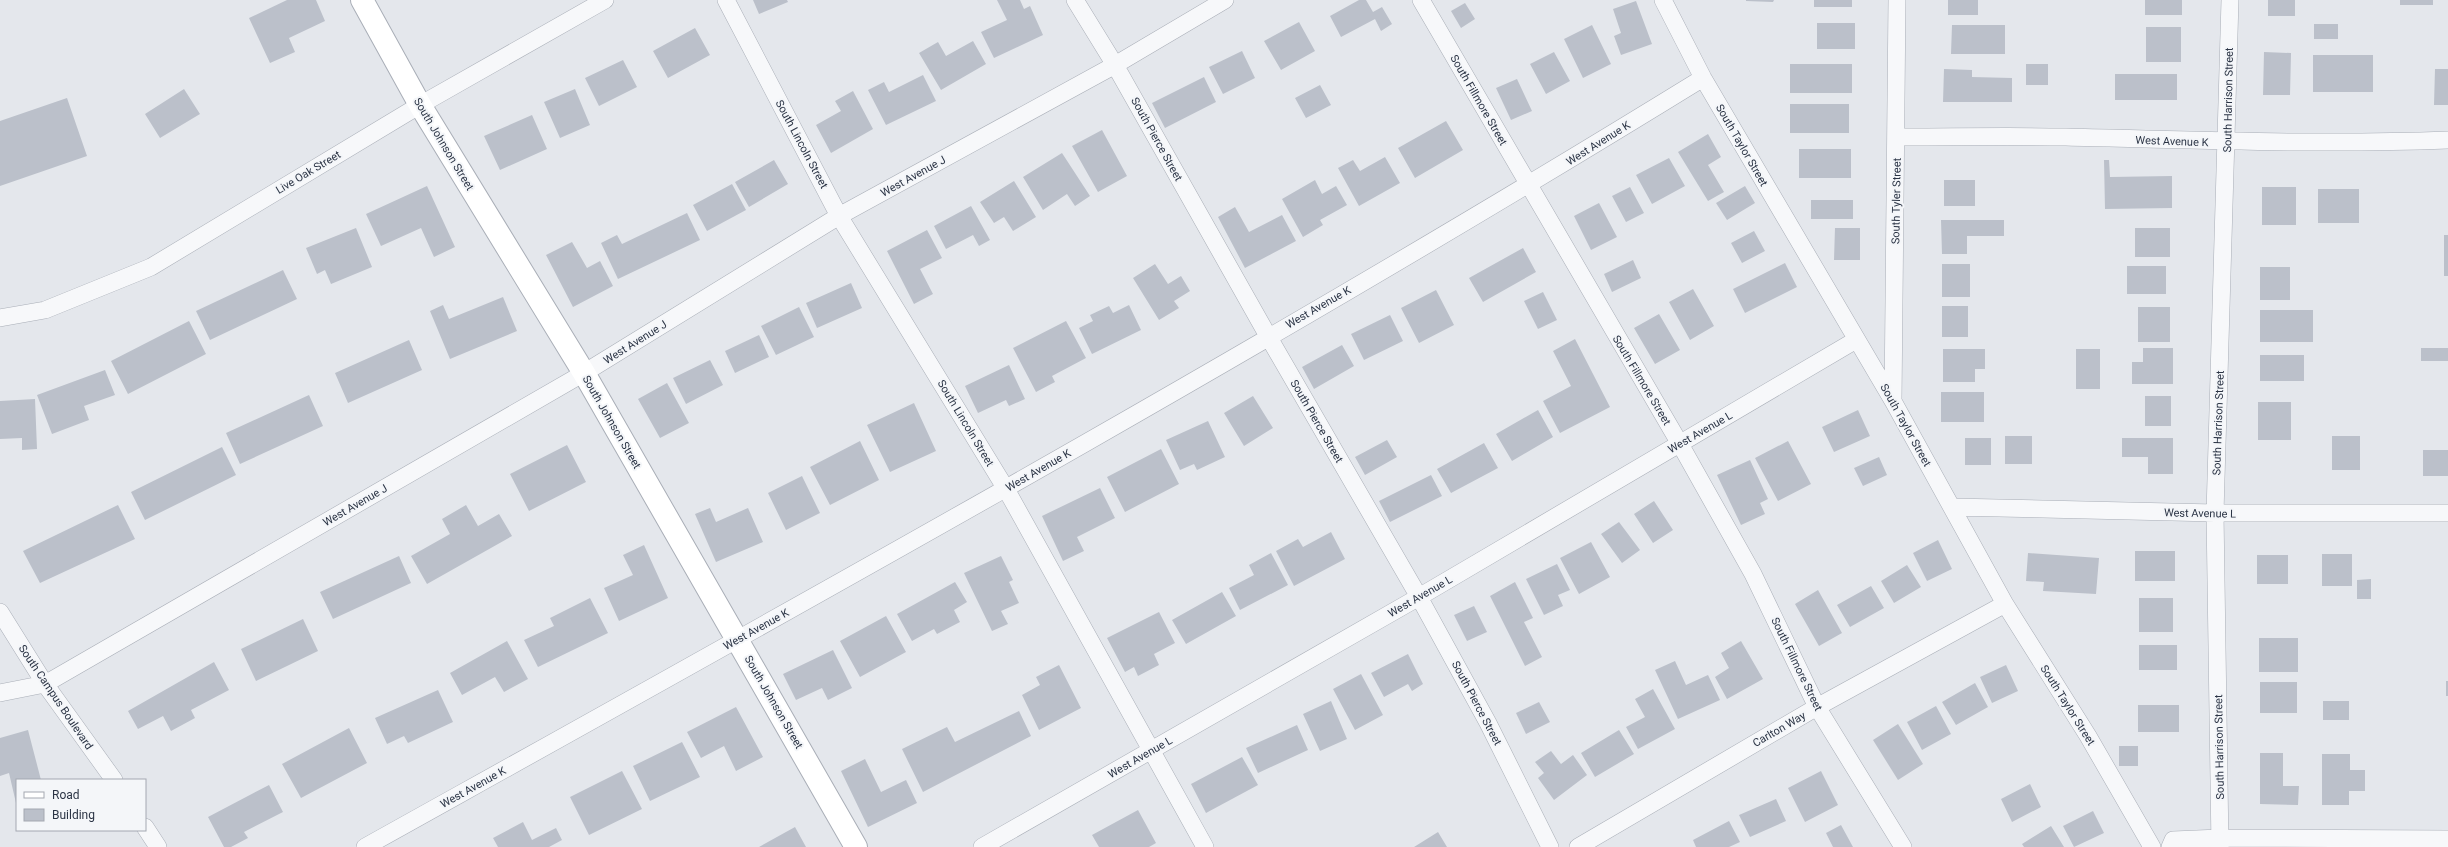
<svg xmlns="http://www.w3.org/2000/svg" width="2448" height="847" font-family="Roboto,sans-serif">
	<rect width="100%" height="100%" fill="#e4e7ec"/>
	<!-- building -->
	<path fill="#bbc0ca" d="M287 0H316L325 21 289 38 295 52 270 63 249 18Z
		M753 0H787L788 2 759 14Z
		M997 0H1020L1024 9 1030 6 1043 35 994 58 981 32 1007 20Z
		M1359 0H1366L1373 12 1382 7 1392 24 1381 31 1375 19 1341 37 1330 16Z
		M1746 0H1774L1773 2 1746 1Z
		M1814 0H1852V7H1814Z
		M1948 0H1978V15H1948Z
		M2145 0H2182V15H2145Z
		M2268 0H2295V16H2268Z
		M2400 0H2433V5H2400Z
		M1636 1 1652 44 1621 55 1614 36 1621 33 1613 9Z
		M1465 3 1475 19 1461 28 1451 11Z
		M1299 22 1315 51 1281 70 1264 41Z
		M1817 23H1855V49H1817Z
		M2314 24H2338V39H2314Z
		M1592 25 1611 64 1583 78 1564 39Z
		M1952 25H2005V54H1951Z
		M2146 27H2181V62H2146Z
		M695 28 710 55 668 78 653 51Z
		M973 41 986 64 941 90 919 53 938 42 946 56Z
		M1242 51 1255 78 1223 94 1209 67Z
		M1554 52 1570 81 1546 94 1530 64Z
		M2264 52 2291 53 2290 95H2263Z
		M2313 55H2373V92H2313Z
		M623 60 637 87 599 106 585 78Z
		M1790 64H1852V93H1790Z
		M2026 64H2048V85H2026Z
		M1944 69 1972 70V77L2012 78V102H1943Z
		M2435 69H2448V105H2434Z
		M2115 74H2177V100H2115Z
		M923 75 936 101 886 125 868 90 884 82 889 92Z
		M1204 77 1216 102 1165 128 1152 103Z
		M1517 79 1532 111 1511 120 1496 88Z
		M1320 85 1331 105 1306 118 1295 98Z
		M184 89 200 114 160 138 145 114Z
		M575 89 590 125 560 138 544 102Z
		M853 91 873 129 831 153 816 125 841 111 835 101Z
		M67 98 87 156 0 186V121Z
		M1790 104H1849V133H1790Z
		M532 115 547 149 500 170 484 136Z
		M1446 121 1463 150 1415 178 1398 148Z
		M1102 130 1127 176 1098 192 1072 146Z
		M1708 134 1721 157 1708 165 1724 192 1708 201 1678 152Z
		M1799 149H1851V178H1799Z
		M1062 153 1090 196 1075 206 1067 194 1043 210 1023 177Z
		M1385 157 1400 183 1359 206 1338 168 1353 160 1360 171Z
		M1669 158 1685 186 1652 204 1636 175Z
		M774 160 788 184 749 207 735 182Z
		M2104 160H2109L2110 177 2172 176V208L2105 209Z
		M1315 180 1322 194 1336 186 1347 205 1320 220 1323 225 1303 237 1282 199Z
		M1944 180H1975V206H1944Z
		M1014 181 1036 217 1013 231 1004 217 994 223 980 202Z
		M732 184 746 210 707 231 693 205Z
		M427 186 455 247 434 257 421 228 381 246 366 214Z
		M1745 186 1755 203 1727 220 1716 203Z
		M1630 187 1644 213 1626 222 1612 196Z
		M2262 187H2296V225H2262Z
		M2318 189H2359V223H2318Z
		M1811 200H1853V219H1811Z
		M1599 203 1617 237 1591 250 1574 216Z
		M971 206 990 240 979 246 973 235 946 249 934 226Z
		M1235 207 1249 232 1282 215 1296 241 1245 268 1218 217Z
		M687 213 700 240 618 279 601 243 617 235 622 244Z
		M1941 220H2004V236H1967V254H1942Z
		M356 228 372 267 331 284 325 270 317 274 306 248Z
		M1835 228H1860V260H1834Z
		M2135 228H2170V257H2135Z
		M927 230 942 258 920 269 933 294 914 304 887 251Z
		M1754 231 1765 251 1742 263 1731 243Z
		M2444 235H2448V276H2444Z
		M572 242 587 268 600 261 613 286 573 307 546 255Z
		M1523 248 1536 272 1483 302 1469 278Z
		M1633 260 1641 278 1612 292 1604 274Z
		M1785 263 1797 287 1745 313 1733 289Z
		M1155 264 1168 284 1181 276 1190 291 1174 301 1179 308 1159 320 1133 278Z
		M1942 264H1970V297H1942Z
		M2127 266H2166V294H2127Z
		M2260 267H2290V300H2260Z
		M283 270 297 299 210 340 196 311Z
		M851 283 862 308 817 328 806 303Z
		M1693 289 1714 326 1690 340 1669 302Z
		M1436 290 1454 325 1419 343 1401 308Z
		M1543 292 1557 320 1538 329 1524 301Z
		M503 297 517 331 450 359 430 311 443 305 449 319Z
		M1129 305 1141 330 1092 354 1079 328 1093 321 1090 315 1109 306 1113 313Z
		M1942 306H1968V337H1942Z
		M799 307 814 337 776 355 761 326Z
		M2138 307H2170V342H2138Z
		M2260 310H2313V342H2260Z
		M1659 314 1680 350 1655 364 1634 328Z
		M1390 315 1403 341 1364 360 1351 334Z
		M189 321 206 354 128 394 111 361Z
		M1066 321 1086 358 1052 376 1055 382 1036 392 1013 348Z
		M759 335 769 357 735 373 725 351Z
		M1575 339 1610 407 1560 433 1543 401 1571 386 1553 351Z
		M409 340 422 370 348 403 335 373Z
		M1342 345 1354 366 1314 389 1302 367Z
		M2143 348H2173V384H2132V362H2143Z
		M2421 348H2448V361H2421Z
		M1943 349H1985V369H1975V382H1943Z
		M2076 349H2100V389H2076Z
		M2260 355H2304V381H2260Z
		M710 360 723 385 686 404 673 378Z
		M1009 365 1025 399 1009 406 1006 400 978 413 965 386Z
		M105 370 115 395 84 406 89 420 52 434 37 395Z
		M667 383 689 423 660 438 638 399Z
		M1941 392H1984V422H1941Z
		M309 395 323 426 240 464 226 433Z
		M1253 396 1273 428 1244 446 1224 413Z
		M2145 396H2171V426H2145Z
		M35 399 37 449 22 450V438L0 439V401Z
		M2258 402H2291V440H2258Z
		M914 403 936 451 890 472 867 425Z
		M1538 410 1553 437 1512 461 1496 434Z
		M1858 410 1870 436 1834 452 1822 427Z
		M1208 421 1225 457 1197 470 1194 464 1180 470 1166 440Z
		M2005 436H2032V464H2005Z
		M2332 436H2360V470H2332Z
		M1965 438H1991V465H1965Z
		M2122 438H2173V474H2148V457H2122Z
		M1387 440 1397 457 1365 475 1355 457Z
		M860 441 879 480 830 505 810 467Z
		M1788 441 1811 484 1778 501 1755 458Z
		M1484 443 1498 468 1451 493 1437 469Z
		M567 445 586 482 529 511 510 474Z
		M222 447 236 475 145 520 131 492Z
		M1161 449 1179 484 1125 512 1107 477Z
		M2423 450H2448V476H2423Z
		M1879 457 1887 475 1863 486 1854 468Z
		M1750 460 1768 499 1760 503 1765 514 1741 525 1717 475Z
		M1431 475 1442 496 1390 522 1379 501Z
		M802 476 820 513 786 530 768 493Z
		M1100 488 1115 518 1077 537 1084 551 1063 561 1042 516Z
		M1654 501 1673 530 1653 543 1634 514Z
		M118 505 135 539 40 583 23 551Z
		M466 505 478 526 499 514 512 536 427 584 411 556 450 534 442 519Z
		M710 508 716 522 748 508 763 542 716 562 695 514Z
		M1619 522 1640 550 1622 563 1601 534Z
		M1331 532 1345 559 1294 586 1276 551 1298 539 1303 547Z
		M1938 540 1952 569 1927 581 1913 553Z
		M1591 542 1610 577 1579 594 1560 558Z
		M644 545 668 598 619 621 604 588 633 575 623 555Z
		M2135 551H2175V581H2135Z
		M1271 553 1288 585 1240 610 1229 588 1254 575 1249 565Z
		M2028 553 2099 558 2096 594 2043 591 2044 582 2026 581Z
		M2322 554H2352V586H2322Z
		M2257 555H2288V584H2257Z
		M399 556 411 583 333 619 320 592Z
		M1001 556 1013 580 1009 582 1019 603 1001 611 1008 624 992 631 964 573Z
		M1557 564 1570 590 1558 595 1563 606 1544 615 1526 579Z
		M1907 565 1921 587 1894 603 1881 581Z
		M2371 579V599H2357V580Z
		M955 582 967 602 954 610 960 622 937 634 934 629 912 641 897 614Z
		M1515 582 1533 618 1524 622 1542 657 1525 666 1490 596Z
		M1871 586 1884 608 1850 627 1837 605Z
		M1818 590 1842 633 1819 646 1795 604Z
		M1222 592 1236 616 1186 644 1172 620Z
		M590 598 608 633 538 667 524 640 554 626 550 618Z
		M2139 598H2173V632H2139Z
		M1474 606 1487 632 1467 641 1454 615Z
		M1159 612 1175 643 1154 654 1159 665 1138 676 1134 667 1125 672 1107 638Z
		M886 616 906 652 860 677 840 641Z
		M303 619 318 651 256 681 241 649Z
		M2259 638H2298V672H2259Z
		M507 641 528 679 504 692 495 677 462 695 450 673Z
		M1741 641 1763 679 1727 699 1715 677 1729 668 1721 653Z
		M2139 645H2177V670H2139Z
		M833 650 852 688 828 700 822 688 796 700 783 674Z
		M1408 654 1423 684 1412 691 1408 684 1384 697 1371 673Z
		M1675 661 1686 685 1708 675 1720 700 1678 719 1655 670Z
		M214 662 229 690 191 710 195 718 171 731 163 716 138 729 128 711Z
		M1059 665 1081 708 1039 730 1022 695 1040 685 1036 677Z
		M2006 665 2018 691 1992 703 1980 677Z
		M1361 674 1383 715 1355 730 1333 689Z
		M2446 681H2448V696H2446Z
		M2260 682H2297V713H2260Z
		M1975 683 1988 707 1956 725 1942 702Z
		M1653 689 1675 729 1638 749 1626 727 1645 717 1635 699Z
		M438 690 453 722 408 743 404 736 387 744 375 718Z
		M1331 701 1347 739 1320 751 1303 714Z
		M2323 701H2349V720H2323Z
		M1539 702 1550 722 1526 734 1516 713Z
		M2138 705H2179V732H2138Z
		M1936 706 1951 734 1922 750 1907 722Z
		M736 707 763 757 736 771 724 746 701 758 687 732Z
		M1019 711 1031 736 923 792 902 749 947 727 955 742Z
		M1898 724 1923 764 1898 780 1873 740Z
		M1297 725 1308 750 1258 773 1246 748Z
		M349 728 367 763 301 798 282 764Z
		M28 730 41 780H17L16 803 9 773 0 776V738Z
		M1619 730 1634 754 1595 777 1581 753Z
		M682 742 700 777 650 801 633 766Z
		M2119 746H2138V766H2119Z
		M1551 751 1561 764 1573 755 1587 775 1554 800 1538 778 1544 773 1535 762Z
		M2260 753H2283V786H2299L2298 805 2260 804Z
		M2322 754H2350V770H2365V791H2349V805H2322Z
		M1242 757 1258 785 1206 813 1191 784Z
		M865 759 881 792 906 780 917 803 868 827 841 771Z
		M622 771 642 809 589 835 570 797Z
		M1821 771 1838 805 1805 822 1788 788Z
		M2030 784 2041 807 2012 822 2001 799Z
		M269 785 283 812 244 832 248 838 231 847H224L208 817Z
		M1776 799 1786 821 1750 837 1739 815Z
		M1138 810 1156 843 1149 847H1099L1092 835Z
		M2093 811 2104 833 2074 847 2063 826Z
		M1729 821 1740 842 1729 847H1696L1693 840Z
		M523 822 532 840 556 828 562 840 549 847H498L493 838Z
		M1841 825 1853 847H1833L1826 833Z
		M2051 826 2064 847H2024L2022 844Z
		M795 827 806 847H759Z
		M1438 832 1447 847H1414Z"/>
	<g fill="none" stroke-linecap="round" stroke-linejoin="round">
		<defs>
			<path id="street" d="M726 0 839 216 1006 489 1205 847
				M1075 0 1115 65 1268 336 1419 597 1488 723 1550 847
				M1421 0 1680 444 1753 574 1817 707 1903 847
				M1663 0 1703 78 1893 401 2005 604 2088 736 2152 847
				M1896 137C1953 137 2010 136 2066 137 2193 140 2321 145 2448 140
				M0 318 45 310 151 267 420 105 605 0
				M1893 401 1897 0
				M1952 507 2215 513H2448
				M0 612 45 684 114 780
				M0 693 45 684 584 373 839 216 1115 65 1225 0
				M145 827 158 847
				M365 847C814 597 1265 348 1703 78
				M982 847 1419 597 1856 340
				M1578 847 1817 707 2005 604
				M2170 847 2173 840 2220 838 2448 839
				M2220 847 2215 513 2230 0"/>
			<path id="secondary" d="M362 0 420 105 584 373 856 847"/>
		</defs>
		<!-- street casing -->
		<use href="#street" stroke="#a9aeb7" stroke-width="18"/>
		<!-- secondary casing -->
		<use href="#secondary" stroke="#a9aeb7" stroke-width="24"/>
		<!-- street -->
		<use href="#street" stroke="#f7f8fa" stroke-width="17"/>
		<!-- secondary -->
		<use href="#secondary" stroke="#fff" stroke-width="22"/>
	</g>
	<g text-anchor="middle" stroke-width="4" stroke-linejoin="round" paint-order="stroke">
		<!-- street labels -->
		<g font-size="11" fill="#2b3445" stroke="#f4f6f9">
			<text transform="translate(1479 100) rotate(60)" y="4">South Fillmore Street</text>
			<text transform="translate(2228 100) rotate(-89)" y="4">South Harrison Street</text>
			<text transform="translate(1157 139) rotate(61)" y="4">South Pierce Street</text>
			<text transform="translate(2172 141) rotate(2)" y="4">West Avenue K</text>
			<text transform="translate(1598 143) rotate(-32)" y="4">West Avenue K</text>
			<text transform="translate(444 144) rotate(59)" y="4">South Johnson Street</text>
			<text transform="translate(802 144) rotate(62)" y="4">South Lincoln Street</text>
			<text transform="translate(1742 145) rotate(60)" y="4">South Taylor Street</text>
			<text transform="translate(308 172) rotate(-31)" y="4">Live Oak Street</text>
			<text transform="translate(913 176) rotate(-29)" y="4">West Avenue J</text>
			<text transform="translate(1896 201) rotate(-89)" y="4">South Tyler Street</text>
			<text transform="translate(1318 307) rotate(-30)" y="4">West Avenue K</text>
			<text transform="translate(635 342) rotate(-32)" y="4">West Avenue J</text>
			<text transform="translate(1642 380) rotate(59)" y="4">South Fillmore Street</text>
			<text transform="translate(1317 421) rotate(60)" y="4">South Pierce Street</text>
			<text transform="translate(612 422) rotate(60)" y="4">South Johnson Street</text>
			<text transform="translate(966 423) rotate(59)" y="4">South Lincoln Street</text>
			<text transform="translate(2218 423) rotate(-88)" y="4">South Harrison Street</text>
			<text transform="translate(1906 425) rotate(61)" y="4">South Taylor Street</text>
			<text transform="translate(1700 432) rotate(-30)" y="4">West Avenue L</text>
			<text transform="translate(1038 470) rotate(-30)" y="4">West Avenue K</text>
			<text transform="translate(355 505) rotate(-30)" y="4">West Avenue J</text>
			<text transform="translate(2200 513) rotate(1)" y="4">West Avenue L</text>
			<text transform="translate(1420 596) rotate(-30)" y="4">West Avenue L</text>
			<text transform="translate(756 629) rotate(-29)" y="4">West Avenue K</text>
			<text transform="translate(1797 664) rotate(64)" y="4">South Fillmore Street</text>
			<text transform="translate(56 697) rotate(56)" y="4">South Campus Boulevard</text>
			<text transform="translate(774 702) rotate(60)" y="4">South Johnson Street</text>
			<text transform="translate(1477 703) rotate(62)" y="4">South Pierce Street</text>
			<text transform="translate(2068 705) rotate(58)" y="4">South Taylor Street</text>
			<text transform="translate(1779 729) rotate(-30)" y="4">Carlton Way</text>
			<text transform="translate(2219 747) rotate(-91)" y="4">South Harrison Street</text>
			<text transform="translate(1140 757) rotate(-30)" y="4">West Avenue L</text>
			<text transform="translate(473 787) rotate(-29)" y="4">West Avenue K</text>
		</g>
	</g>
	<!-- legend -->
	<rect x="16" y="779" width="130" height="52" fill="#f4f6f9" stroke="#a4a8b1"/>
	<rect x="24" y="792" width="20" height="6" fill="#ffffff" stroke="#a4a8b1"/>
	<text x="52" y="799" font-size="12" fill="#2b3445">Road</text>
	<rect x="24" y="809" width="20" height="12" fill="#bbc0ca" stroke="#a4a8b1"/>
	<text x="52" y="819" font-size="12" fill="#2b3445">Building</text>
</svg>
